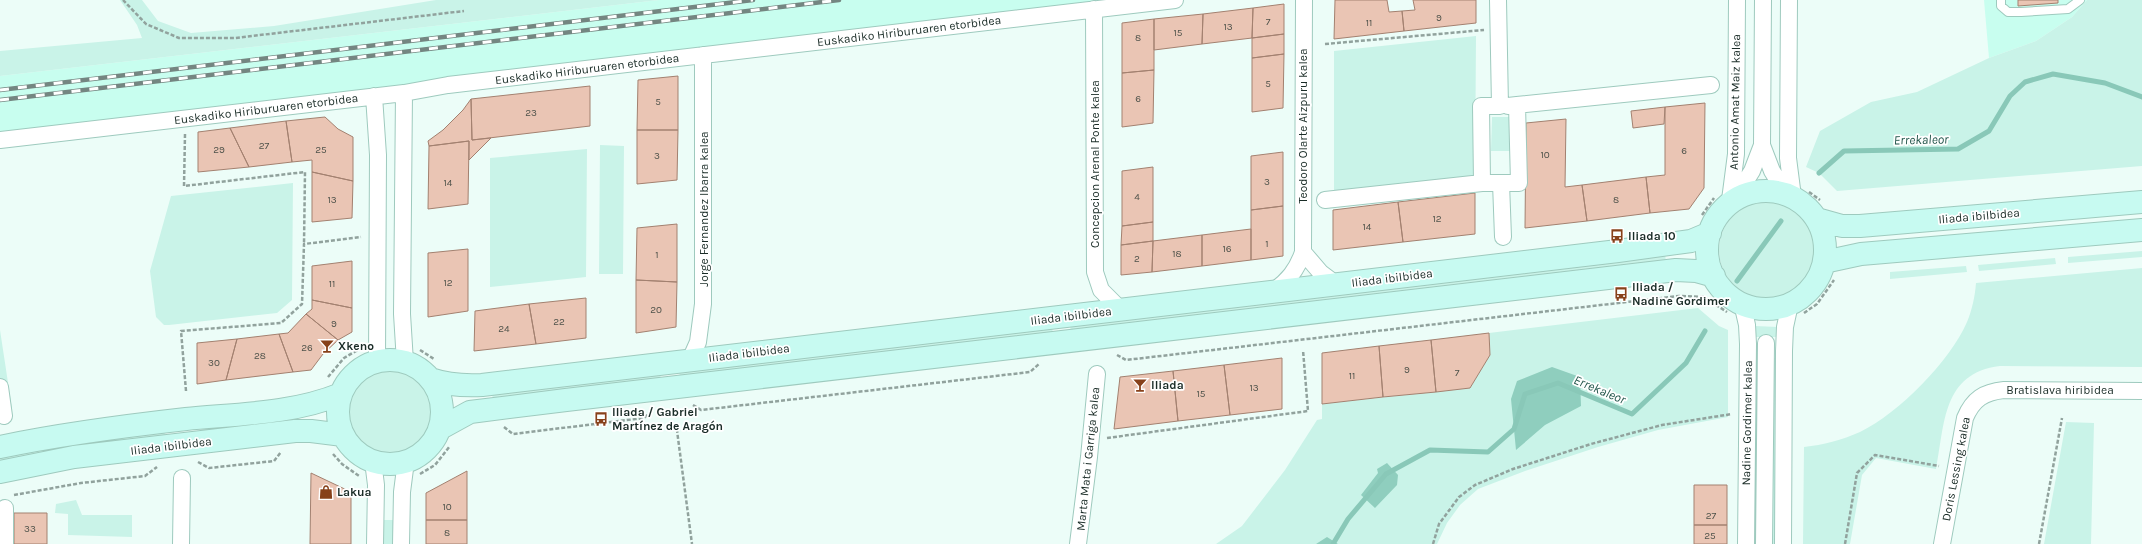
<svg xmlns="http://www.w3.org/2000/svg" width="2142" height="544" font-family="Karla,sans-serif">
	<rect width="100%" height="100%" fill="#ecfdf8"/>
	<!-- built -->
	<path fill="#c8feef" d="M659 0H1123L0 132V76Z
		M1984 0H2087L2072 17 2036 41 1989 58Z"/>
	<!-- green -->
	<path fill="#c9f3e8" d="M120 0H142L158 21 191 33 274 26 436 0H659L0 76V51L142 38 137 25Z
		M2087 0H2142V166L1837 191 1819 173 1806 167 1820 131 1871 102 1917 92 1989 58 2036 41 2072 17Z
		M1476 36 1475 179 1334 195V51Z
		M1492 117H1510V151H1491Z
		M600 145 624 146 623 274H599Z
		M587 149 586 277 490 287V158Z
		M293 183 292 300 277 313 169 325H164L156 317 150 271 171 196Z
		M1719 250a49 49 0 1 1 98 0a49 49 0 1 1-98 0Z
		M2142 251V257L2068 263V257Z
		M1665 253 1666 263 1071 333 1070 324Z
		M2055 258 2056 264 1979 271 1978 265Z
		M1966 266 1967 272 1890 279V272Z
		M2142 268V367L2000 366C1942 373 1945 424 1936 469L1876 458 1862 475 1850 544H1803L1804 447C1823 445 1842 440 1860 432 1899 413 1950 361 1967 322 1972 310 1975 296 1976 283Z
		M1698 308 1719 326 1728 330V417L1658 430 1598 447 1525 471 1478 489 1460 505 1447 523 1437 544H1216L1242 526 1285 470 1317 420 1322 419V404L1470 388 1490 355 1489 333Z
		M1052 326 1053 335 680 379 679 370Z
		M1755 326 1778 327 1779 337H1754Z
		M0 330 12 409 0 412Z
		M1754 357H1760L1759 544H1752Z
		M1772 358H1778L1777 544H1770Z
		M345 412a43 43 0 1 1 86 0a43 43 0 1 1-86 0Z
		M660 372 661 381 493 401 492 392Z
		M2066 422 2094 423 2091 544H2044Z
		M164 430 166 439 0 465V455Z
		M76 500 82 515H132V537L68 535V514L55 513 56 504Z
		M384 520H393V544H384Z"/>
	<!-- forest -->
	<path fill="#8fcebe" d="M1552 367 1580 377 1581 406 1545 425 1516 450 1511 399 1517 381Z
		M1387 463 1398 475 1397 485 1375 508 1361 495 1378 473 1377 469Z
		M1327 537 1338 544H1316Z"/>
	<g fill="none" stroke-linecap="round" stroke-linejoin="round">
		<!-- stream -->
		<path stroke="#89c8b8" stroke-width="5" d="M1819 173 1844 151 1958 149 1989 131 2010 96 2025 82 2053 74 2105 83 2142 97
			M1737 281 1781 221
			M1333 544 1348 519 1386 474 1430 450 1488 452 1514 429 1525 394 1558 383 1632 414 1686 363 1705 331"/>
	</g>
	<!-- building -->
	<path fill="#eac5b4" stroke="#a38170" d="M1335 0H1387L1389 12 1402 11 1404 31 1334 39Z
		M1413 0H1476V23L1404 31 1402 11 1415 10Z
		M2018 0H2058V3L2018 6Z
		M1284 4V34L1252 38 1253 8Z
		M1253 8 1252 38 1202 44 1203 14Z
		M1203 14 1202 44 1154 50V19Z
		M1154 19V70L1122 73V23Z
		M1284 34V54L1252 58V38Z
		M1284 54 1283 108 1252 112V58Z
		M1154 70 1153 123 1122 127V73Z
		M678 76V130H637L638 80Z
		M590 86V126L472 140 471 99Z
		M471 99 472 140 491 138 469 160V141L429 146 428 141 443 130 463 110Z
		M1705 103 1704 188 1689 209 1650 213 1646 177 1665 175V107Z
		M1665 107 1664 124 1633 128 1631 111Z
		M325 117 338 129 353 137V181L312 172V160L292 162 286 121Z
		M1566 119 1565 187 1582 185 1587 221 1525 228 1526 123Z
		M286 121 292 162 249 167 230 128Z
		M230 128 249 167 198 172V132Z
		M637 130H678L677 180 637 184Z
		M469 141 468 204 428 209 429 146Z
		M1283 152V206L1251 210V156Z
		M1153 167V222L1122 226V171Z
		M312 172 353 181 352 218 312 222Z
		M1646 177 1650 213 1587 221 1582 185Z
		M1475 193V234L1403 242 1398 202Z
		M1398 202 1403 242 1333 250V210Z
		M1283 206V256L1251 260V210Z
		M1153 222V241L1121 245 1122 226Z
		M677 224V282L636 280 637 228Z
		M1251 229V260L1202 266V235Z
		M1202 235V266L1152 272 1153 241Z
		M1153 241 1152 272 1121 275V245Z
		M468 249V311L428 317V253Z
		M352 261V308L312 300V266Z
		M636 280 677 282 676 327 636 333Z
		M586 298V338L536 344 529 304Z
		M312 300 352 308V332L338 340 306 314 312 309Z
		M529 304 536 344 474 351 475 311Z
		M306 314 338 340 323 354 311 370 293 372 279 334 288 333Z
		M1489 333 1490 355 1470 388 1436 392 1431 340Z
		M279 334 293 372 226 380 237 339Z
		M237 339 226 380 197 384V343Z
		M1431 340 1436 392 1383 397 1379 346Z
		M1379 346 1383 397 1322 404V353Z
		M1282 358V409L1230 415 1224 365Z
		M1224 365 1230 415 1178 421 1173 371Z
		M1173 371 1178 421 1114 429 1120 377Z
		M467 471V520H426V493Z
		M311 473 351 492V544H310Z
		M1694 485H1727V525H1694Z
		M14 513H47V544H14Z
		M426 520H467V544H426Z
		M1694 525H1727V544H1694Z"/>
	<g fill="none" stroke-linecap="round" stroke-linejoin="round">
		<defs>
			<path id="lane" d="M2001 0V6L2008 12H2021L2068 9 2080 0"/>
			<path id="street" d="M1498 0 1500 106H1481L1482 183H1501L1503 237
				M1789 0 1788 158 1793 197
				M1094 9 1095 272 1101 290 1122 311
				M404 93 402 314 405 362
				M374 96 378 155 377 361
				M1517 105 1711 85
				M0 140 404 93 448 85 1175 0
				M1762 145 1772 171 1787 195
				M1501 183H1519L1517 105 1508 106
				M1325 200 1482 183
				M1730 200 1736 154 1737 0
				M1733 201 1752 171 1762 145 1763 0
				M1303 252 1321 273 1337 285
				M1272 292C1288 281 1297 270 1303 252L1304 0
				M1742 303 1747 325 1748 344 1746 544
				M690 360 698 342 703 304V55
				M0 387 4 416
				M373 461 376 485 375 544
				M5 508V544
				M181 544 182 478
				M401 544 402 492 406 461
				M1078 544 1089 457 1097 374
				M1764 544 1766 343
				M1783 544 1784 351 1785 327 1790 304
				M1942 544 1965 418C1973 399 1984 392 2004 390L2142 391"/>
			<path id="secondary" d="M1707 250a59 59 0 1 1 118 0a59 59 0 1 1-118 0Z
				M1817 219 1842 226H1860L2142 202
				M1824 262 1861 254 2142 230
				M338 412a52 52 0 1 1 104 0a52 52 0 1 1-104 0Z
				M430 379C448 385 464 386 482 385L1618 251 1691 241 1710 233
				M439 429 470 412 566 400 1676 270 1696 271 1714 276
				M0 447C61 434 124 426 186 419 237 414 292 414 341 394
				M0 472 74 457 295 431H311L343 435"/>
		</defs>
		<!-- lane casing -->
		<use href="#lane" stroke="#9ecabe" stroke-width="10"/>
		<!-- street casing -->
		<use href="#street" stroke="#9ecabe" stroke-width="18"/>
		<!-- secondary casing -->
		<use href="#secondary" stroke="#9ecabe" stroke-width="24"/>
		<!-- path -->
		<path stroke="#91a29d" stroke-width="2.5" stroke-dasharray="4 2" stroke-linecap="butt" d="M123 0 146 24 179 38H235L464 11
			M1325 44 1484 30
			M185 134 184 186 305 172 304 244
			M1809 192 1820 200
			M1702 215 1714 198
			M1804 313 1817 304 1834 280
			M420 350 434 359
			M1117 355 1126 360 1679 296 1704 297 1727 312
			M328 377 344 358 361 348
			M186 391 181 331 281 323 302 304 304 244 361 237
			M693 405 701 410 1030 372 1039 364
			M676 423 692 544
			M504 427 513 434 644 418 653 410
			M1107 438 1308 411 1303 350
			M333 454 342 464 359 476
			M198 462 209 468 274 461 281 452
			M420 474 435 465 450 446
			M14 495 81 483 145 476 157 467
			M1433 544 1439 524 1459 497 1475 485 1513 469 1591 444 1662 425 1732 414
			M1845 544 1857 473 1875 455 1939 466
			M2039 544 2062 418"/>
		<!-- lane -->
		<use href="#lane" stroke="#fff" stroke-width="8"/>
		<!-- street -->
		<use href="#street" stroke="#fff" stroke-width="16"/>
		<!-- secondary -->
		<use href="#secondary" stroke="#c7faf1" stroke-width="22"/>
		<defs>
			<path id="rail" d="M0 90 753 0
				M0 100 839 0"/>
		</defs>
		<!-- rail casing -->
		<use href="#rail" stroke="#748681" stroke-width="4.5"/>
		<!-- rail -->
		<use href="#rail" stroke="#fff" stroke-width="3" stroke-dasharray="9" stroke-linecap="butt"/>
	</g>
	<!-- icons -->
	<defs>
		<symbol id="bus-bare" viewBox="-9 -9 18 18"><path d="M-5-6H5V4H4V6H2V4H-2V6H-4V4H-5ZM-3.5-4V0h7V-4ZM-3.5 1.2v1.5H-2V1.2ZM2 1.2v1.5H3.5V1.2Z" fill="#87411a" stroke="#fff" stroke-width="2.5" paint-order="stroke"/></symbol>
		<symbol id="bar-bare" viewBox="-9 -9 18 18"><path d="M-6-5H6L.8 .8V4.5H3.5V6h-7V4.5H-.8V.8Z" fill="#87411a" stroke="#fff" stroke-width="2.5" paint-order="stroke"/></symbol>
		<symbol id="shop-bare" viewBox="-9 -9 18 18"><path d="M-5-2.5h2.3a2.7 3.5 0 0 1 5.4 0H5L5.5 6h-11ZM-1.5-2.5h3a1.5 2.3 0 0 0-3 0Z" fill="#87411a" stroke="#fff" stroke-width="2.5" paint-order="stroke"/></symbol>
	</defs>
	<g fill-rule="evenodd">
		<use href="#bus-bare" x="1607" y="226" width="20" height="20"/>
		<use href="#bus-bare" x="1611" y="284" width="20" height="20"/>
		<use href="#bar-bare" x="317" y="336" width="20" height="20"/>
		<use href="#bar-bare" x="1130" y="375" width="20" height="20"/>
		<use href="#bus-bare" x="591" y="409" width="20" height="20"/>
		<use href="#shop-bare" x="316" y="482" width="20" height="20"/>
	</g>
	<g text-anchor="middle" stroke-width="3.5" stroke-linejoin="round" paint-order="stroke">
		<!-- number labels -->
		<g font-size="10" fill="#4e524a">
			<text x="1439" y="21">9</text>
			<text x="1268" y="25">7</text>
			<text x="1369" y="26">11</text>
			<text x="1228" y="30">13</text>
			<text x="1178" y="36">15</text>
			<text x="1138" y="41">8</text>
			<text x="1268" y="87">5</text>
			<text x="1138" y="102">6</text>
			<text x="658" y="105">5</text>
			<text x="531" y="116">23</text>
			<text x="264" y="149">27</text>
			<text x="219" y="153">29</text>
			<text x="321" y="153">25</text>
			<text x="1684" y="154">6</text>
			<text x="1545" y="158">10</text>
			<text x="657" y="159">3</text>
			<text x="1267" y="185">3</text>
			<text x="448" y="186">14</text>
			<text x="1137" y="200">4</text>
			<text x="332" y="203">13</text>
			<text x="1616" y="203">8</text>
			<text x="1437" y="222">12</text>
			<text x="1367" y="230">14</text>
			<text x="1267" y="247">1</text>
			<text x="1227" y="252">16</text>
			<text x="1177" y="257">18</text>
			<text x="657" y="258">1</text>
			<text x="1137" y="262">2</text>
			<text x="448" y="286">12</text>
			<text x="332" y="287">11</text>
			<text x="656" y="313">20</text>
			<text x="559" y="325">22</text>
			<text x="334" y="327">9</text>
			<text x="504" y="332">24</text>
			<text x="307" y="351">26</text>
			<text x="260" y="359">28</text>
			<text x="214" y="366">30</text>
			<text x="1407" y="373">9</text>
			<text x="1457" y="376">7</text>
			<text x="1352" y="379">11</text>
			<text x="1254" y="391">13</text>
			<text x="1201" y="397">15</text>
			<text x="447" y="510">10</text>
			<text x="1711" y="519">27</text>
			<text x="30" y="532">33</text>
			<text x="447" y="536">8</text>
			<text x="1710" y="539">25</text>
		</g>
		<!-- street labels -->
		<g font-size="12" fill="#1a2c27" stroke="#fff">
			<text transform="translate(909 31) rotate(-7)" y="4">Euskadiko Hiriburuaren etorbidea</text>
			<text transform="translate(587 69) rotate(-7)" y="4">Euskadiko Hiriburuaren etorbidea</text>
			<text transform="translate(1735 102) rotate(-89)" y="4">Antonio Amat Maiz kalea</text>
			<text transform="translate(266 109) rotate(-7)" y="4">Euskadiko Hiriburuaren etorbidea</text>
			<text transform="translate(1303 126) rotate(-90)" y="4">Teodoro Olarte Aizpuru kalea</text>
			<text transform="translate(1095 164) rotate(-90)" y="4">Concepcion Arenal Ponte kalea</text>
			<text transform="translate(704 209) rotate(-90)" y="4">Jorge Fernandez Ibarra kalea</text>
			<text transform="translate(1979 216) rotate(-5)" y="4">Iliada ibilbidea</text>
			<text transform="translate(1392 278) rotate(-7)" y="4">Iliada ibilbidea</text>
			<text transform="translate(1071 316) rotate(-7)" y="4">Iliada ibilbidea</text>
			<text transform="translate(749 353) rotate(-7)" y="4">Iliada ibilbidea</text>
			<text x="2060" y="394">Bratislava hiribidea</text>
			<text transform="translate(1747 423) rotate(-89)" y="4">Nadine Gordimer kalea</text>
			<text transform="translate(171 446) rotate(-7)" y="4">Iliada ibilbidea</text>
			<text transform="translate(1088 459) rotate(-84)" y="4">Marta Mata i Garriga kalea</text>
			<text transform="translate(1956 469) rotate(-79)" y="4">Doris Lessing kalea</text>
		</g>
		<!-- poi labels -->
		<g font-size="12" font-weight="bold" fill="#1a2c27" stroke="#fff" text-anchor="start">
			<text x="1628" y="240">Iliada 10</text>
			<text x="1632" y="291">Iliada /<tspan x="1632" dy="14">Nadine Gordimer</tspan></text>
			<text x="338" y="350">Xkeno</text>
			<text x="1151" y="389">Iliada</text>
			<text x="612" y="416">Iliada / Gabriel<tspan x="612" dy="14">Martínez de Aragón</tspan></text>
			<text x="337" y="496">Lakua</text>
		</g>
		<!-- water labels -->
		<g font-size="13" font-style="italic" fill="#22564b" stroke="#fff">
			<text transform="translate(1921 139) rotate(-1)" y="5">Errekaleor</text>
			<text transform="translate(1600 389) rotate(23)" y="5">Errekaleor</text>
		</g>
	</g>
</svg>
